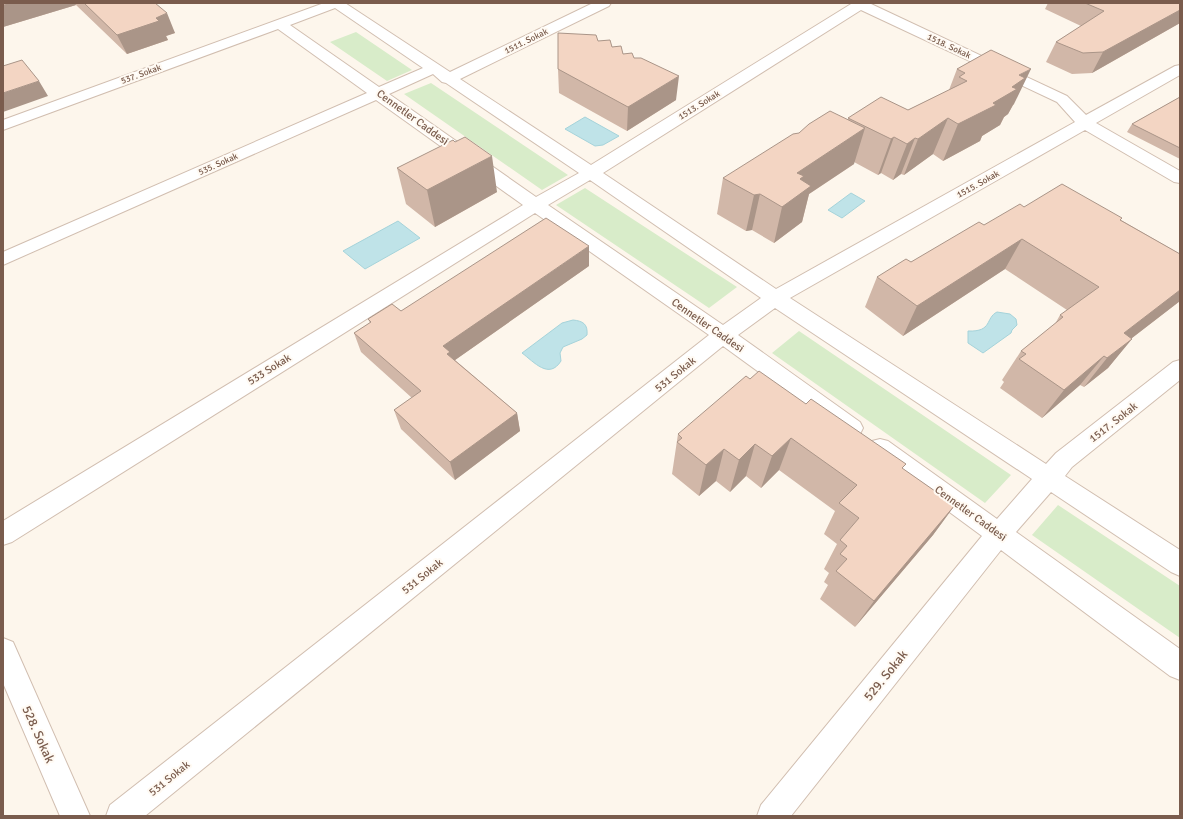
<svg xmlns="http://www.w3.org/2000/svg" width="1183" height="819" font-family="Signika,sans-serif">
	<rect width="100%" height="100%" fill="#fdf6ec"/>
	<!-- green -->
	<path fill="#d8ecc9" d="M356 32 412 70 387 81 330 42Z
		M431 83 568 175 542 190 404 94Z
		M585 188 737 287 709 308 556 205Z
		M799 331 1011 475 985 503 772 353Z
		M1058 505 1180 586V638L1032 535Z"/>
	<!-- water -->
	<path fill="#bfe3e8" stroke="#a5d3da" d="M585 117 619 136 603 145 595 146 565 129Z
		M851 193 865 201 842 218 828 210Z
		M398 221 420 238 365 269 343 251Z
		M997 312 1010 314 1016 319 1017 325 1012 330 1011 333 983 353 968 343V331C993 332 985 318 997 312Z
		M573 320C583 321 588 324 587 335L582 339 563 347 560 353 561 361C549 380 534 362 522 353L562 323Z"/>
	<g fill="none" stroke-linecap="round" stroke-linejoin="round">
		<defs>
			<path id="minor" d="M324 3H345L450 72 593 3H611L609 6 460 79 591 165 851 4 850 3H869L1067 96 1086 115 1175 66 1180 65V75L1096 123 1180 171V183L1174 182 1085 130 790 298 1046 464 1056 453 1173 362 1180 360V380L1072 467 1065 476 1180 550V576L1171 572 1051 492 1016 532 1180 649V680L1170 676 1001 550 791 816H757L761 805 982 536 872 455 869 448 872 441 880 439 888 441 997 519 1032 479 775 308 738 335 860 422 863 428 860 434 852 437 844 434 723 346 145 816H106L110 805 709 335 535 213 12 542 3 545V521L523 205 376 100 3 265V252L367 93 278 29 3 130V120ZM335 8 423 68 379 87 290 25ZM861 10 1057 102 1075 122 776 289 603 173ZM433 74 442 82 446 83 579 173 536 197 389 94ZM590 180 761 298 723 325 548 205Z
				M3 638 13 642 90 816H60L3 683Z"/>
		</defs>
		<!-- minor casing -->
		<use href="#minor" stroke="#d1beb0" stroke-width="2"/>
		<!-- minor -->
		<use href="#minor" fill="#fff" fill-rule="evenodd"/>
	</g>
	<!-- wall -->
	<path fill="#d1b7a8" d="M3 3H155L175 33 166 36 168 40 127 54 76 5 3 27Z
		M1048 3H1180V23L1092 73 1072 74 1046 62 1056 42 1081 26 1045 9Z
		M598 41 612 47 623 54 634 58 676 100 627 131 559 93 558 69Z
		M991 50 1014 104 1013 105 1008 114 1004 117 1000 125 982 136 980 141 943 161 933 154 904 175 901 174 893 180 881 173 878 175 854 162V164L809 194 802 222 774 243 752 230 746 231 717 214 723 178 848 119V118L908 110 949 90 957 69Z
		M1180 97V159L1127 132 1132 124Z
		M455 142 497 192 435 227 406 204 397 168Z
		M1024 207 1121 220 1180 254V301L1132 338 1108 368 1084 387 1080 385 1042 418 1000 388 1004 382 1002 380 1021 351 1055 324 1060 315 1067 310 1005 269 903 336 865 307 877 277 911 262 984 225Z
		M589 266 455 360 517 413 520 431 455 480 401 429 394 410 412 398 361 352 354 333 370 323 368 319Z
		M750 379 903 469 955 505 933 535 855 627 820 599 828 585 824 582 829 573 824 569 837 544 824 534 835 511 779 470 761 488 746 476 730 492 716 481 699 496 672 474 678 434Z"/>
	<!-- shaded-wall -->
	<path fill="#aa9588" d="M9 3H75L76 5 3 27V5Z
		M1180 10V23L1092 73 1103 52Z
		M167 13 175 33 166 36 168 40 127 54 117 35 156 18Z
		M1031 69 1014 104 1013 105 1008 114 1004 117 1000 125 982 136 980 141 943 161 958 124 1012 87 1019 75Z
		M679 76 676 100 627 131 628 107Z
		M39 81 48 96 3 112V93Z
		M948 118 933 154 904 175 918 139Z
		M865 128 854 164 809 194 802 222 774 243 782 207 797 173Z
		M894 137 881 173 878 175 891 139Z
		M915 138 901 174 893 180 907 144Z
		M492 156 497 192 435 227 427 190Z
		M760 194 752 230 746 231 754 195Z
		M1022 239 1005 269 903 336 917 306Z
		M589 246V266L448 365 443 346Z
		M1180 290V301L1106 358 1124 333Z
		M1132 339 1108 368 1084 387 1107 358Z
		M1104 356 1080 385 1042 418 1064 390Z
		M517 413 520 431 455 480 450 462Z
		M791 438 779 470 761 488 772 456Z
		M755 444 746 476 730 492 739 460Z
		M724 449 716 481 699 496 706 465Z
		M955 505 933 535 855 627 874 601Z"/>
	<!-- building -->
	<path fill="#f3d5c3" stroke="#aa9588" d="M84 3H155L167 13 156 18 159 21 117 35Z
		M1085 3H1180V10L1103 52 1083 53 1056 42 1104 11Z
		M558 33 596 35 598 41 610 40 612 47 621 46 623 54 632 53 634 58H641L679 76 628 107 558 69Z
		M991 50 1031 69 1019 75 1025 78 1012 87 1017 89 993 103 996 105 958 124 948 118 918 139 915 138 907 144 894 137 891 139 848 118 881 97 908 110 967 81 959 77 965 73 957 69Z
		M22 60 39 81 3 93V66Z
		M1180 97V148L1132 124Z
		M830 111 865 128 797 173 804 176 800 179 811 186 782 207 760 194 754 195 723 178 793 134 799 133 809 124Z
		M465 137 492 156 427 190 397 168 453 140 455 142Z
		M1062 184 1122 218 1120 220 1180 254V290L1124 333 1132 339 1107 358 1104 356 1064 390 1019 359 1026 354 1021 351 1063 317 1060 315 1099 287 1022 239 917 306 877 277 906 259 911 262 979 222 984 225 1020 204 1024 207Z
		M546 218 589 246 443 346 450 352 447 354 517 413 450 462 394 410 421 391 354 333 371 322 368 319 392 304 401 311Z
		M759 371 806 404 811 399 906 464 902 468 955 505 874 601 836 571 847 559 840 554 847 546 840 540 859 518 839 503 857 485 791 438 772 456 755 444 739 460 724 449 706 465 677 442 682 438 678 434 746 376 750 379Z"/>
	<g text-anchor="middle" stroke-width="4" stroke-linejoin="round" paint-order="stroke">
		<!-- far-street labels -->
		<g font-size="9" fill="#7a5c4d" stroke="#fffaf3">
			<text transform="translate(526 41) rotate(-26)" y="3">1511. Sokak</text>
			<text transform="translate(949 46) rotate(25)" y="3">1518. Sokak</text>
			<text transform="translate(141 74) rotate(-20)" y="3">537. Sokak</text>
			<text transform="translate(699 105) rotate(-32)" y="3">1513. Sokak</text>
			<text transform="translate(218 164) rotate(-24)" y="3">535. Sokak</text>
			<text transform="translate(978 184) rotate(-29)" y="3">1515. Sokak</text>
		</g>
		<!-- street labels -->
		<g font-size="11" fill="#7a5c4d" stroke="#fffaf3">
			<text transform="translate(413 117) rotate(36)" y="4">Cennetler Caddesi</text>
			<text transform="translate(708 325) rotate(35)" y="4">Cennetler Caddesi</text>
			<text transform="translate(269 369) rotate(-32)" y="4">533 Sokak</text>
			<text transform="translate(675 374) rotate(-39)" y="4">531 Sokak</text>
			<text transform="translate(1113 422) rotate(-38)" y="4">1517. Sokak</text>
			<text transform="translate(971 513) rotate(36)" y="4">Cennetler Caddesi</text>
			<text transform="translate(422 576) rotate(-39)" y="4">531 Sokak</text>
			<text transform="translate(169 778) rotate(-39)" y="4">531 Sokak</text>
		</g>
		<!-- near-street labels -->
		<g font-size="13" fill="#7a5c4d" stroke="#fffaf3">
			<text transform="translate(885 675) rotate(-51)" y="5">529. Sokak</text>
			<text transform="translate(39 734) rotate(66)" y="5">528. Sokak</text>
		</g>
	</g>
	<!-- border -->
	<rect width="1183" height="819" fill="none" stroke="#7a5c4d" stroke-width="8"/>
</svg>
